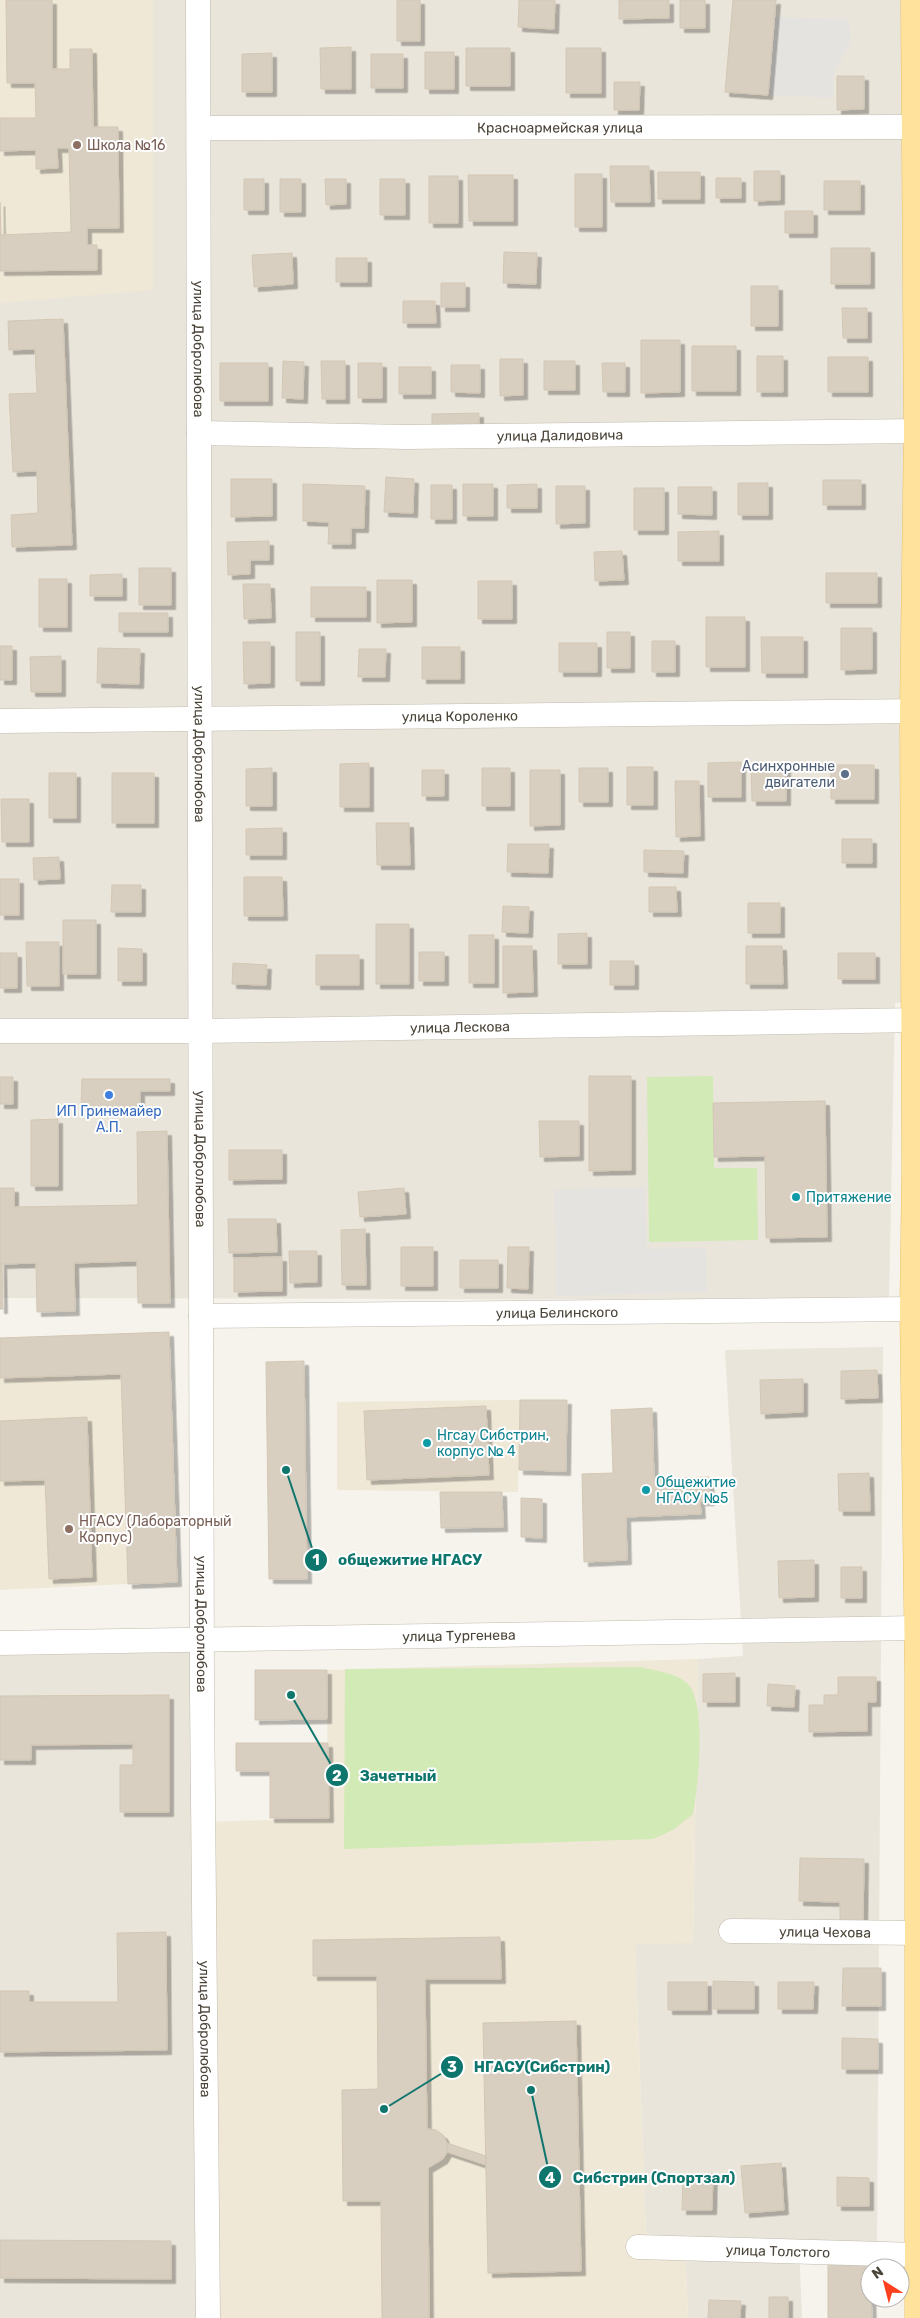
<svg xmlns="http://www.w3.org/2000/svg" width="920" height="2318" font-family="Rubik,sans-serif">
	<defs>
		<filter id="shadow"><feDropShadow dx="4.5" dy="4.5" stdDeviation="0" flood-color="#0004"/></filter>
	</defs>
	<rect width="100%" height="100%" fill="#f6f3ec"/>
	<!-- residential -->
	<path fill="#eae5da" d="M0 0H920V1002L895 1003 889 1300 0 1298Z
		M883 1347 877 2242 799 2244 802 2318H688L685 2245 646 2233 635 1943H693L698 1659 743 1656 725 1350Z
		M202 1641 205 2318H0V1643Z"/>
	<!-- education -->
	<path fill="#efe8d6" d="M0 0H153V290L0 303Z
		M121 1374 128 1584 0 1590V1378Z
		M520 1400 518 1492 337 1490V1402Z
		M698 1659 693 1943 635 1944 646 2233 685 2245 688 2318H212L204 1822 328 1818 327 1670Z"/>
	<!-- green -->
	<path fill="#d2eab5" d="M713 1076 714 1168H757L758 1240 649 1242 647 1077Z
		M641 1667C656 1671 677 1673 688 1684 707 1704 698 1787 693 1814L673 1830 653 1839 344 1849 345 1669Z"/>
	<!-- parking -->
	<path fill="#e5e3e0" d="M774 17 849 19 851 42 834 72 833 98 768 95Z
		M645 1187 647 1249 706 1248 707 1292 557 1296 554 1190Z"/>
	<!-- building -->
	<path fill="#d8cfc1" stroke="#d3c7b4" filter="url(#shadow)" d="M6 0H52V69H70V49H92L93 127H118L119 228H87V245H97V270L0 271V202L1 235 71 232 69 148H57L58 168 36 169V150L0 151V118H36L35 83H7Z
		M397 0H420V41H397Z
		M519 0H555L554 29 518 27Z
		M619 0H669V18L619 19Z
		M680 0H705V28H680Z
		M733 0H776L768 95 725 92Z
		M351 47V89H321L320 48Z
		M466 48H510V86H466Z
		M566 48H601V93H566Z
		M425 52H454V89H425Z
		M272 53V92H242V54Z
		M371 54H403V88H371Z
		M837 76H864V109L837 110Z
		M614 82H640L639 110H614Z
		M610 166H649L650 202H611Z
		M754 171H780V200L754 201Z
		M658 172H700V199H658Z
		M575 174H602V227H575Z
		M468 175H513V221H469Z
		M429 176H458V223H429Z
		M716 178H741V198H716Z
		M244 179H264V210H244Z
		M280 179H301V212H280Z
		M325 179H346V204L326 205Z
		M380 179H405V215H380Z
		M824 181H860V210H824Z
		M785 211H813V233H785Z
		M831 248H870V284H831Z
		M504 252 537 253 536 284 503 283Z
		M292 253 293 284 254 287 252 255Z
		M336 258H367V282H336Z
		M441 283H465V307H441Z
		M751 286H778V326H751Z
		M403 301H435L436 323H403Z
		M842 308H867V338H843Z
		M63 319 72 545 12 547 11 515 38 513 37 471 13 472 9 394 37 393 35 349 9 350 8 321Z
		M641 340H680V392L641 393Z
		M692 346H736V391H692Z
		M757 356H783V392H757Z
		M828 357H868V392H828Z
		M500 359H523V395L500 396Z
		M283 361 304 362 303 399 282 398Z
		M321 361H345V399H322Z
		M544 361H575V390H544Z
		M220 363H268V401H220Z
		M358 363H382V398H358Z
		M602 363H625V392H603Z
		M451 365H480V393L451 392Z
		M399 367H431V394H399Z
		M479 413V432L432 433V414Z
		M386 477 414 479 413 513 384 512Z
		M231 479H272V516L231 517Z
		M823 480H861V505H823Z
		M738 483H768V515H738Z
		M303 484 365 486 364 528H351V544H328L329 522 303 521Z
		M463 484H493V516H463Z
		M537 484V508H507V485Z
		M431 485H452V519H431Z
		M556 486H585V523L556 524Z
		M678 487H712V515L678 514Z
		M634 488H664V530H634Z
		M719 531V561H678V532Z
		M269 541V560H250V574L228 575 227 542Z
		M622 551 624 580 595 581 594 552Z
		M139 568H171V605H139Z
		M826 573H877V603H826Z
		M122 574V596H90V575Z
		M39 579H67V627H39Z
		M377 580H412V622L377 623Z
		M478 581H512V619H478Z
		M243 584H270L271 618 244 619Z
		M311 587H366V617H311Z
		M119 613H168V632H119Z
		M706 617H745V667H706Z
		M841 628H872V669L841 670Z
		M296 632H320V681H296Z
		M607 632H630V668H607Z
		M761 637H803V673H762Z
		M652 641H675V672H652Z
		M243 642H270V683L244 684Z
		M559 643H597V672H559Z
		M0 646H12V680H0Z
		M422 647H460V679H422Z
		M98 648 140 649 139 684 97 683Z
		M359 649H386L385 677H358Z
		M61 656V692H31L30 657Z
		M741 762V797H708V763Z
		M369 763V807H340V764Z
		M831 765H874V799H831Z
		M751 766H786V801H752Z
		M627 767H653V805H627Z
		M272 768V806H246V769Z
		M482 768H510V806H482Z
		M579 768H608V802H579Z
		M422 770H444V796H422Z
		M530 770H560V825L530 826Z
		M49 773H76V818H49Z
		M112 773H154V823H112Z
		M675 781H699L700 836 676 837Z
		M1 799H29V842H2Z
		M376 823H409L410 865H377Z
		M282 828V855H246V829Z
		M842 839H872V863H842Z
		M508 844H549L548 873 507 872Z
		M644 850 684 851 683 873 644 872Z
		M59 857 60 879 34 880 33 858Z
		M244 877H282L283 916H244Z
		M0 879H19V915H0Z
		M112 885H141V912H111Z
		M649 887H676L677 912H649Z
		M748 903H780V933H748Z
		M503 906 529 907 528 933 502 932Z
		M63 920H96V974H63Z
		M376 924H409V984H376Z
		M587 933V964H558V934Z
		M469 935H494V983H469Z
		M26 942H59V986H27Z
		M503 946H532L533 992 503 993Z
		M746 946H782L783 984H746Z
		M118 948 142 949V981H118Z
		M419 952H444V981H419Z
		M0 953H17V988H0Z
		M838 953H875V979H838Z
		M316 955H359V985H316Z
		M610 961H634V985H610Z
		M233 963 267 965 266 985 232 984Z
		M589 1076H631V1170L589 1171Z
		M0 1077H13V1104H0Z
		M82 1079H170V1091H140V1107H81Z
		M825 1101 827 1237 766 1238 765 1156 714 1157 713 1103Z
		M58 1119V1186H31V1120Z
		M539 1121H579V1156L540 1157Z
		M167 1131 170 1303H138L137 1261 74 1263 75 1311 37 1312 36 1263 2 1264 3 1309H0V1188H14V1207L138 1205 137 1132Z
		M229 1150H282V1179L229 1180Z
		M404 1188 406 1214 360 1217 358 1192Z
		M228 1219H276L277 1252 229 1253Z
		M365 1229 366 1285H342L341 1230Z
		M401 1247H433V1286H401Z
		M508 1247H529L528 1289 507 1288Z
		M289 1251H317V1282L290 1283Z
		M282 1257V1291L234 1292V1258Z
		M460 1260H498V1288H460Z
		M169 1332 177 1582 128 1584 121 1374 0 1378V1338Z
		M304 1361 307 1579H269L266 1362Z
		M877 1370 878 1398 841 1399V1371Z
		M803 1379V1412L761 1414 760 1380Z
		M520 1400H567L566 1471 519 1470Z
		M486 1406 489 1475 367 1480 364 1411Z
		M652 1408 654 1479 709 1477 710 1501H700L701 1514 626 1517 627 1560 584 1562 582 1474 613 1473 611 1410Z
		M87 1417 92 1577 49 1579 45 1480 0 1481V1421Z
		M869 1473 870 1511H839L838 1474Z
		M440 1492H502L503 1527 441 1528Z
		M521 1498 542 1499V1538L521 1537Z
		M814 1560V1597L779 1598 778 1561Z
		M841 1567H862V1598H841Z
		M255 1670H327V1719L255 1720Z
		M735 1673V1702H703V1674Z
		M838 1677H876V1702H867V1731L809 1732V1705H824V1695H838Z
		M768 1684 795 1686 794 1707 767 1706Z
		M169 1695V1812H120V1765H133V1744L31 1745V1760H0V1696Z
		M236 1743H328L329 1818H270V1771H236Z
		M800 1858 864 1859 863 1925H840V1902L799 1901Z
		M166 1932 167 2050 0 2052V1991H29V2002H118L117 1933Z
		M500 1937 501 1979H425L427 2129 436 2130 443 2135 447 2143V2152L443 2159 428 2168 429 2318H382L381 2201H343L342 2090 378 2089 377 1976H313V1940Z
		M843 1968H881V2006H842Z
		M713 1981 754 1982V2009H713Z
		M668 1982H707V2010H668Z
		M778 1982H814L813 2009H778Z
		M576 2021 581 2271 488 2273 483 2023Z
		M842 2038 878 2039V2069H842Z
		M447 2143 486 2156V2165L447 2152Z
		M781 2163 784 2210 745 2213 741 2166Z
		M683 2174H713L712 2210H682Z
		M837 2177 869 2178V2206H837Z
		M0 2240 171 2241V2279L0 2278Z
		M828 2263H873L872 2268H870L872 2318H828Z
		M769 2297H788V2318H769Z
		M709 2300 741 2301 740 2318H708Z"/>
	<g fill="none" stroke-linecap="round" stroke-linejoin="round">
		<defs>
			<g id="minor">
				<path id="s1" d="M198 0 202 1695 208 2318"/>
				<path id="s2" d="M200 128 920 127"/>
				<path id="s3" d="M199 433 407 437 920 431"/>
				<path id="s4" d="M0 721 920 711"/>
				<path id="s5" d="M0 1031H200L920 1020"/>
				<path id="s6" d="M201 1316 914 1309"/>
				<path id="s7" d="M0 1643 917 1628"/>
				<path id="s8" d="M731 1931 919 1933"/>
				<path id="s9" d="M638 2247 919 2255"/>
			</g>
			<path id="primary" d="M915 0 918 432 914 711 916 1168 914 1309 919 1672V2318"/>
		</defs>
		<!-- minor casing -->
		<use href="#minor" stroke="#c2bbae" stroke-width="25"/>
		<!-- primary casing -->
		<use href="#primary" stroke="#e6c16a" stroke-width="29"/>
		<!-- minor -->
		<use href="#minor" stroke="#fff" stroke-width="24"/>
		<!-- primary -->
		<use href="#primary" stroke="#ffe39c" stroke-width="28"/>
	</g>
	<!-- markers -->
	<g fill="#8d6e63" stroke="#fff" stroke-width="2">
		<circle cx="77" cy="145" r="5"/>
		<circle cx="69" cy="1529" r="5"/>
	</g>
	<circle fill="#5c6f8a" stroke="#fff" stroke-width="2" cx="845" cy="774" r="5"/>
	<circle fill="#3f7fe0" stroke="#fff" stroke-width="2" cx="109" cy="1095" r="5"/>
	<g fill="#0f9aa8" stroke="#fff" stroke-width="2">
		<circle cx="796" cy="1197" r="5"/>
		<circle cx="427" cy="1443" r="5"/>
		<circle cx="646" cy="1490" r="5"/>
	</g>
	<g text-anchor="middle" stroke-width="4" stroke-linejoin="round" paint-order="stroke">
		<!-- street labels -->
		<g font-size="14" fill="#4b4439" stroke="#fff">
			<text dy="5" stroke="none"><textPath href="#s2" startOffset="360">Красноармейская улица</textPath></text>
			<text dy="5" stroke="none"><textPath href="#s1" startOffset="349">улица Добролюбова</textPath></text>
			<text dy="5" stroke="none"><textPath href="#s3" startOffset="361">улица Далидовича</textPath></text>
			<text dy="5" stroke="none"><textPath href="#s4" startOffset="460">улица Короленко</textPath></text>
			<text dy="5" stroke="none"><textPath href="#s1" startOffset="754">улица Добролюбова</textPath></text>
			<text dy="5" stroke="none"><textPath href="#s5" startOffset="460">улица Лескова</textPath></text>
			<text dy="5" stroke="none"><textPath href="#s1" startOffset="1159">улица Добролюбова</textPath></text>
			<text dy="5" stroke="none"><textPath href="#s6" startOffset="356">улица Белинского</textPath></text>
			<text dy="5" stroke="none"><textPath href="#s1" startOffset="1624">улица Добролюбова</textPath></text>
			<text dy="5" stroke="none"><textPath href="#s7" startOffset="459">улица Тургенева</textPath></text>
			<text dy="5" stroke="none"><textPath href="#s8" startOffset="94">улица Чехова</textPath></text>
			<text dy="5" stroke="none"><textPath href="#s1" startOffset="2029">улица Добролюбова</textPath></text>
			<text dy="5" stroke="none"><textPath href="#s9" startOffset="140">улица Толстого</textPath></text>
		</g>
		<!-- education labels -->
		<g font-size="14" fill="#785e54" stroke="#fff" text-anchor="start">
			<text x="87" y="150">Школа №16</text>
			<text x="79" y="1526">НГАСУ (Лабораторный<tspan x="79" dy="16">Корпус)</tspan></text>
		</g>
		<!-- service labels -->
		<g font-size="14" fill="#4e5e75" stroke="#fff" text-anchor="end">
			<text x="835" y="771">Асинхронные<tspan x="835" dy="16">двигатели</tspan></text>
		</g>
		<!-- shop labels -->
		<g font-size="14" fill="#366cbe" stroke="#fff">
			<text x="109" y="1116">ИП Гринемайер<tspan x="109" dy="16">А.П.</tspan></text>
		</g>
		<!-- culture labels -->
		<g font-size="14" fill="#0d838f" stroke="#fff" text-anchor="start">
			<text x="806" y="1202">Притяжение</text>
			<text x="437" y="1440">Нгсау Сибстрин,<tspan x="437" dy="16">корпус № 4</tspan></text>
			<text x="656" y="1487">Общежитие<tspan x="656" dy="16">НГАСУ №5</tspan></text>
		</g>
	</g>
	<!-- callouts -->
	<path fill="none" stroke="#0f766e" stroke-width="2" d="M286 1470L316 1560M291 1695L337 1775M384 2109L452 2067M531 2090L550 2177"/>
	<g fill="#0f766e" stroke="#fff" stroke-width="2">
		<circle cx="286" cy="1470" r="5"/>
		<circle cx="291" cy="1695" r="5"/>
		<circle cx="384" cy="2109" r="5"/>
		<circle cx="531" cy="2090" r="5"/>
		<circle cx="316" cy="1560" r="12"/>
		<circle cx="337" cy="1775" r="12"/>
		<circle cx="452" cy="2067" r="12"/>
		<circle cx="550" cy="2177" r="12"/>
	</g>
	<g font-size="15" text-anchor="middle" font-weight="bold" fill="#fff">
		<text x="316" y="1565">1</text>
		<text x="337" y="1781">2</text>
		<text x="452" y="2072">3</text>
		<text x="550" y="2183">4</text>
	</g>
	<g font-size="15" text-anchor="middle" font-weight="bold" fill="#0f766e" stroke="#fff" stroke-width="4" stroke-linejoin="round" paint-order="stroke">
		<text x="410" y="1565">общежитие НГАСУ</text>
		<text x="398" y="1781">Зачетный</text>
		<text x="542" y="2072">НГАСУ(Сибстрин)</text>
		<text x="654" y="2183">Сибстрин (Спортзал)</text>
	</g>
	<!-- north arrow -->
	<g transform="translate(885 2283) rotate(324)"><circle r="24" fill="#ffffff" stroke="#b7b4b0"/>
	<path d="M0-4L9 19L0 12L-9 19Z" fill="#fc3f1d"/>
	<text y="-8" font-size="14" font-weight="bold" text-anchor="middle" fill="#4b4439">N</text>
	</g>
</svg>
